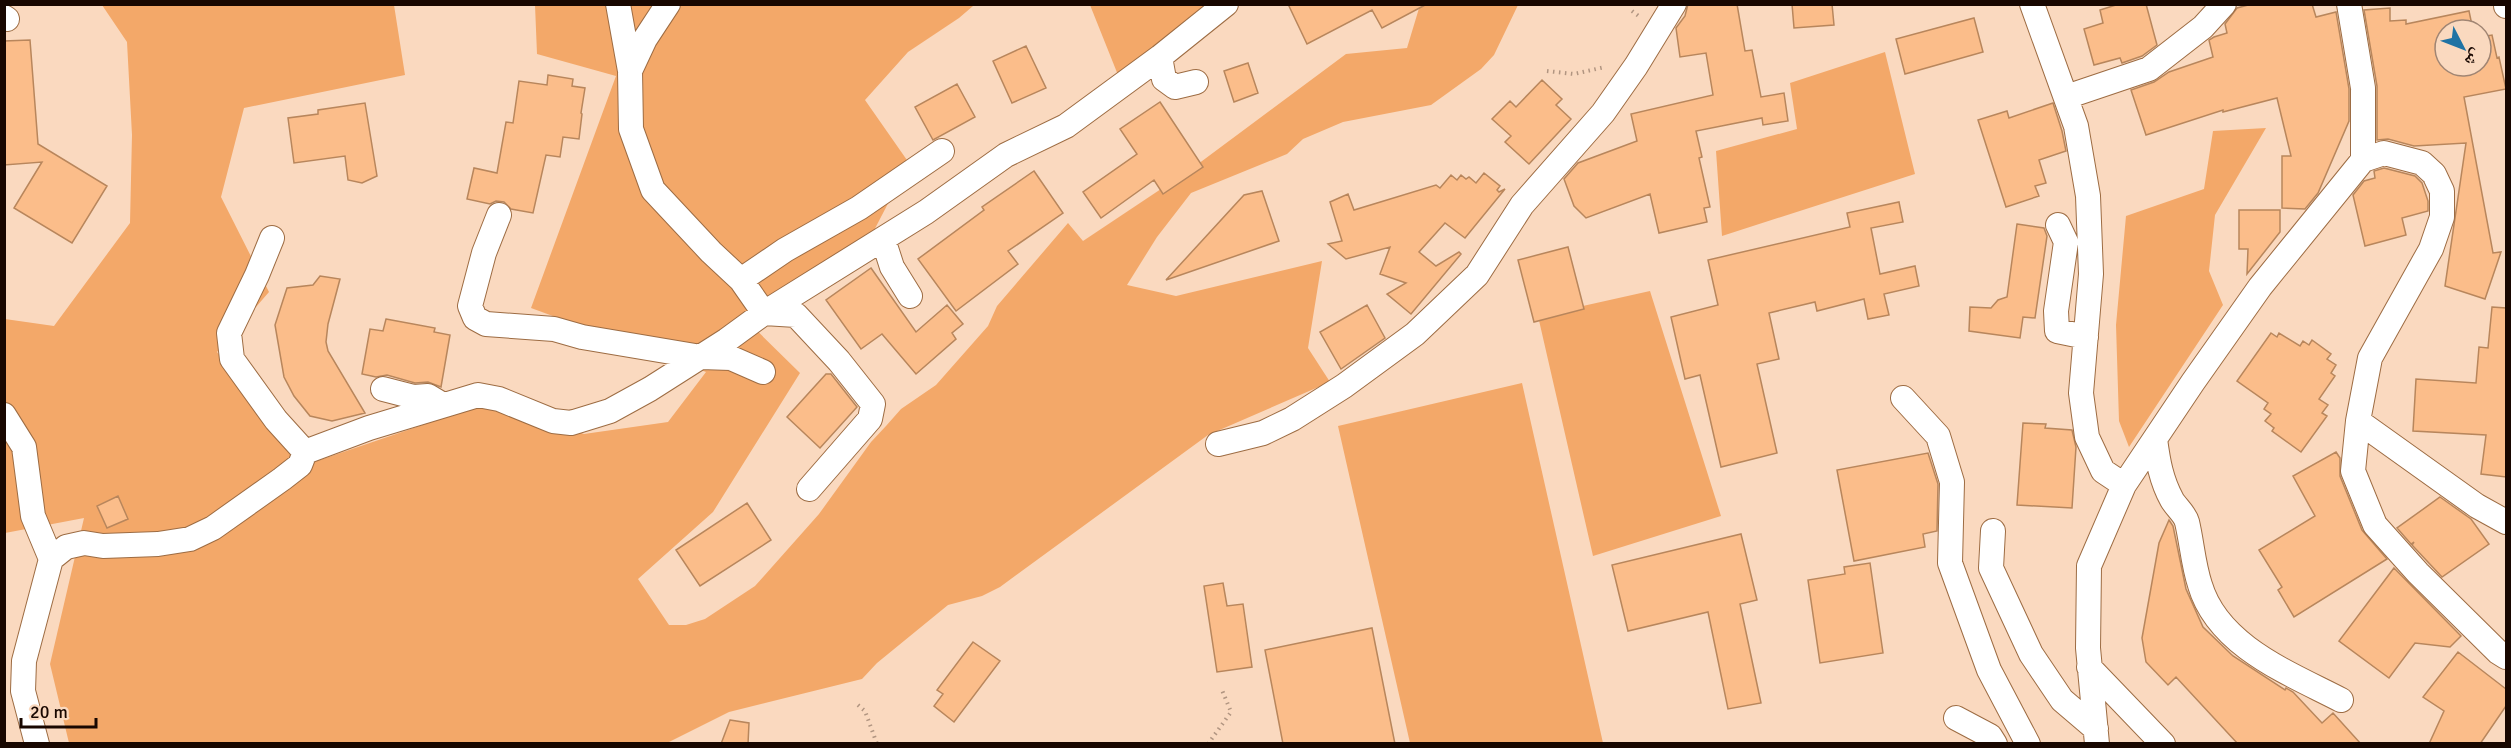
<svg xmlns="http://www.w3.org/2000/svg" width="2511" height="748" font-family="Signika,'Noto Naskh Arabic',sans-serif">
	<rect width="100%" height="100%" fill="#fad9bf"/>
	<!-- green -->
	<path fill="#f3a869" d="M102 5H394L405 75 244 108 221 197 269 292 217 352 308 464 493 401 584 434 668 422 706 372 531 308 616 76 537 54 535 5H984L973 6 959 18 908 52 865 100 909 163 868 242 742 316 800 373 713 512 638 579 669 625H686L705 619 755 586 819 514 871 442 886 426 901 409 936 385 988 326 997 306 1068 223 1083 241 1194 167 1346 54 1407 48 1420 5H1518L1494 55 1481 69 1431 105 1343 122 1303 139 1287 154 1191 193 1157 237 1127 285 1176 296 1322 261 1308 348 1330 382 1208 435 1000 587 982 596 948 605 877 663 862 679 729 712 667 743H69L50 664 84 518 5 533V319L54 326 130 223 132 135 127 42Z
		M1090 5H1213L1120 80Z
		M1885 52 1915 174 1722 236 1716 151 1797 129 1790 83Z
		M2266 128 2215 215 2209 271 2223 305 2129 447 2119 421 2116 325 2126 216 2204 189 2213 131Z
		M1650 291 1721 516 1593 556 1538 316Z
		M1522 383 1603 743H1410L1338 426Z"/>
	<!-- building -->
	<path fill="#fbbd8a" stroke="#b8865c" stroke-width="1.5" d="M1288 4H1427L1382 28 1372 10 1307 44Z
		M1688 4H1737L1745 51 1752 50 1761 97 1784 93 1788 121 1763 125 1762 118 1696 131 1702 157 1699 158 1710 207 1704 208 1707 222 1659 233 1650 194 1586 218 1574 206 1564 179 1578 163 1637 141 1631 114 1713 95 1706 53 1680 57 1676 28 1685 16Z
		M1792 4H1832L1834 25 1794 28Z
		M2119 4H2146L2157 45 2142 56 2122 63 2120 58 2094 65 2084 29 2103 23 2100 10Z
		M2252 4H2312L2316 17 2336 12 2349 89V121L2318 193 2305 209 2282 208V156H2291L2277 98 2223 112V110L2146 135 2131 90 2154 82 2169 72 2213 57 2209 40 2214 37 2227 33 2225 24 2237 8Z
		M2390 8V21L2406 20V24L2469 11 2473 30H2445V66H2481V37L2492 35 2497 58 2499 57 2506 89 2464 97 2493 253 2501 252 2485 299 2445 286 2466 143 2414 146 2388 139 2377 140V86L2364 10Z
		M1974 18 1983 52 1905 74 1896 39Z
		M30 40 38 144 107 186 72 243 14 208 42 162 4 165V41Z
		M1026 46 1046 88 1012 103 993 61Z
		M1248 63 1258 93 1234 102 1224 71Z
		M548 75 573 79 572 86 585 88 581 113 582 114 579 139 563 137 560 157 546 155 533 213 511 209 504 202 496 201 490 204 467 199 474 168 497 173 506 122 513 123 519 81 547 85Z
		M1542 80 1562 99 1556 105 1571 119 1529 164 1505 142 1511 136 1492 119 1510 101 1516 107Z
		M957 84 975 117 933 140 915 107Z
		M1160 102 1203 167 1163 194 1154 180 1101 218 1083 192 1137 154 1120 129Z
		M365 103 377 176 362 183 348 180 345 156 294 163 288 118 318 114V110Z
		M2053 103 2062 131 2066 151 2039 160 2046 183 2035 186 2039 196 2006 207 1978 120 2007 111 2009 118Z
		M2384 168 2415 176 2422 183 2428 201V211L2402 218 2406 235 2365 246 2353 195 2364 181 2375 178 2374 171Z
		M1034 171 1063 213 1008 251 1018 264 956 311 918 259 984 210 982 207Z
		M1484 173 1500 186 1497 190 1499 192 1505 189 1465 238 1445 223 1419 252 1436 266 1459 252 1461 254 1411 314 1387 294 1406 283 1380 274 1390 247 1346 259 1328 244 1342 241 1330 202 1348 194 1354 210 1436 185 1440 188 1451 175 1457 180 1461 175 1466 179 1469 177 1476 183Z
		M1262 191 1279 241 1166 280 1244 195Z
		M1899 202 1903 222 1871 228 1880 274 1915 266 1919 286 1884 294 1889 315 1868 319 1864 299 1817 311 1815 302 1769 313 1779 359 1757 364 1777 453 1721 467 1700 375 1685 379 1671 317 1718 305 1708 260 1850 227 1847 213Z
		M2239 210H2280V232L2247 274 2248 249H2239Z
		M2017 224 2044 228 2047 236 2035 318 2023 317 2020 338 1969 331 1970 307 1991 308 1998 300 2007 297Z
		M1568 247 1584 309 1534 322 1518 260Z
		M871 268 916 332 947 305 963 324 952 333 956 339 916 374 882 334 861 349 826 300Z
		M320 276 340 279 328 324 326 342 328 351 365 413 332 421 310 416 294 396 284 377 275 325 287 288 313 285Z
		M1367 305 1385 338 1341 369 1320 332Z
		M2492 307 2506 308V477L2481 474 2486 435 2413 431 2416 379 2476 383 2479 347 2488 348Z
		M386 319 435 328 434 332 450 335 441 387 428 382 415 383 387 375 376 377 362 374 370 329 383 331Z
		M2271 333 2277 337 2279 333 2300 346 2303 341 2309 345 2312 340 2331 354 2327 359 2336 365 2331 373 2335 376 2319 399 2328 405 2322 413 2327 416 2301 452 2272 431 2274 428 2265 421 2271 414 2264 409 2268 403 2237 381Z
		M826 374H831L857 407 820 448 787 417Z
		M2023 423 2046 424 2045 428 2072 430 2076 447 2072 508 2017 505Z
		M2336 452 2340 458V476L2362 530 2387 559 2294 617 2278 590 2282 587 2259 550 2315 516 2293 476Z
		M1928 453 1938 484 1937 531 1923 534 1925 547 1854 561 1837 470Z
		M118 496 128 519 107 528 97 506Z
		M2440 497 2471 519 2489 544 2442 577 2412 545 2414 542 2411 544 2397 528Z
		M747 503 771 540 700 586 676 550Z
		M2169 520 2173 526 2186 589 2203 627 2233 656 2285 690 2286 688 2293 692 2322 723 2333 713 2361 744H2238L2176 677 2168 685 2146 662 2142 638 2159 543Z
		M1741 534 1757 600 1740 604 1761 703 1728 709 1708 612 1628 631 1612 565Z
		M1870 563 1883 653 1820 663 1808 580 1845 574 1844 567Z
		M2394 568 2461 636 2450 647 2415 643 2389 678 2339 641Z
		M1223 583 1227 606 1243 604 1252 667 1217 672 1204 586Z
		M1372 628 1395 744H1283L1265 650Z
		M973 642 1000 661 954 722 934 706 943 694 937 690Z
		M2458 652 2506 689V706L2480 744H2429L2444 711 2423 697Z
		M730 720 749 723 748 744H721Z"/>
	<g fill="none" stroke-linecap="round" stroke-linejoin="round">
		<defs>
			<path id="minor" d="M618 4 630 71 631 129 653 190 711 252 741 280 764 313 796 315 839 361 873 404 870 419 809 489
				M2032 4 2076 126 2088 196 2091 274 2081 393 2087 437 2103 471 2124 485
				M2506 4V6
				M4 17 7 19
				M1160 57 1164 79 1175 87 1196 82
				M630 71 645 39 668 4
				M2066 97 2149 69 2203 27 2224 4
				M2363 160 2384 153 2422 163 2434 174 2442 191V217L2431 249 2370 358 2358 421 2353 471 2375 525 2418 573 2498 652 2506 657
				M499 215 484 253 470 306 475 318 486 324 554 329 582 337 701 357 731 358 763 372
				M2058 225 2066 242 2056 311 2057 331 2086 337
				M272 238 257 275 229 333 232 359 276 420 305 452 369 428 478 395 499 399 553 421 571 423 610 411 650 389 727 340 764 313 926 212 1006 155 1066 126 1160 57 1226 4
				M883 239 892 267 910 296
				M741 280 785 250 859 208 942 151
				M383 389 414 397 428 396 443 405
				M1903 398 1938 436 1952 482 1950 563 1989 670 2028 744
				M4 415 24 447 33 516 51 559
				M2358 421 2477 506 2506 522
				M2155 439C2158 461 2161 480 2172 500 2176 507 2185 514 2187 522 2192 543 2193 564 2200 585 2218 646 2289 673 2341 700
				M1218 444 1263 433 1292 419 1344 386 1415 334 1477 275 1522 205 1603 113 1636 66 1674 4
				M1993 531 1991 568 2031 654 2062 700 2096 729
				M2089 667 2163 744
				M1956 718 1990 736 1995 744
				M37 744 23 691 24 661 51 559 66 547 84 543 103 546 158 544 190 539 213 528 282 479 300 465 305 452
				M2097 744 2088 648 2089 566 2124 485 2193 382 2260 287 2363 160V88L2349 4"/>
		</defs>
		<!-- minor casing -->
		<use href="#minor" stroke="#9d6c43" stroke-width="26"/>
		<!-- path -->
		<path stroke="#b19581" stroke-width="4" stroke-dasharray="1.5 4.5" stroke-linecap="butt" d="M1632 11 1640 17
			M1547 71 1574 74 1605 67
			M858 705 865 711 877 744
			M1208 744 1231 712 1222 690"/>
		<!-- minor -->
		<use href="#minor" stroke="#fff" stroke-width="24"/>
	</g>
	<!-- border -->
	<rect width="2511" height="748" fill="none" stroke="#180700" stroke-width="12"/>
	<!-- north arrow -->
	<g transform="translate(2463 48) rotate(132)"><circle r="28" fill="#fad9bf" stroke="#a08573" stroke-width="1.5"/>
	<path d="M0-4.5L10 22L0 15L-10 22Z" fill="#2073a4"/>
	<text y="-9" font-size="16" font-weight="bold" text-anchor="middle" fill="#180700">ش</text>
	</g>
	<!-- scale -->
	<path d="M21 718v9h75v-9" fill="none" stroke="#180700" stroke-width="3"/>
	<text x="30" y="718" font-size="18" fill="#180700" stroke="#fad9bf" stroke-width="4.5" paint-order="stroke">20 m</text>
</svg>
